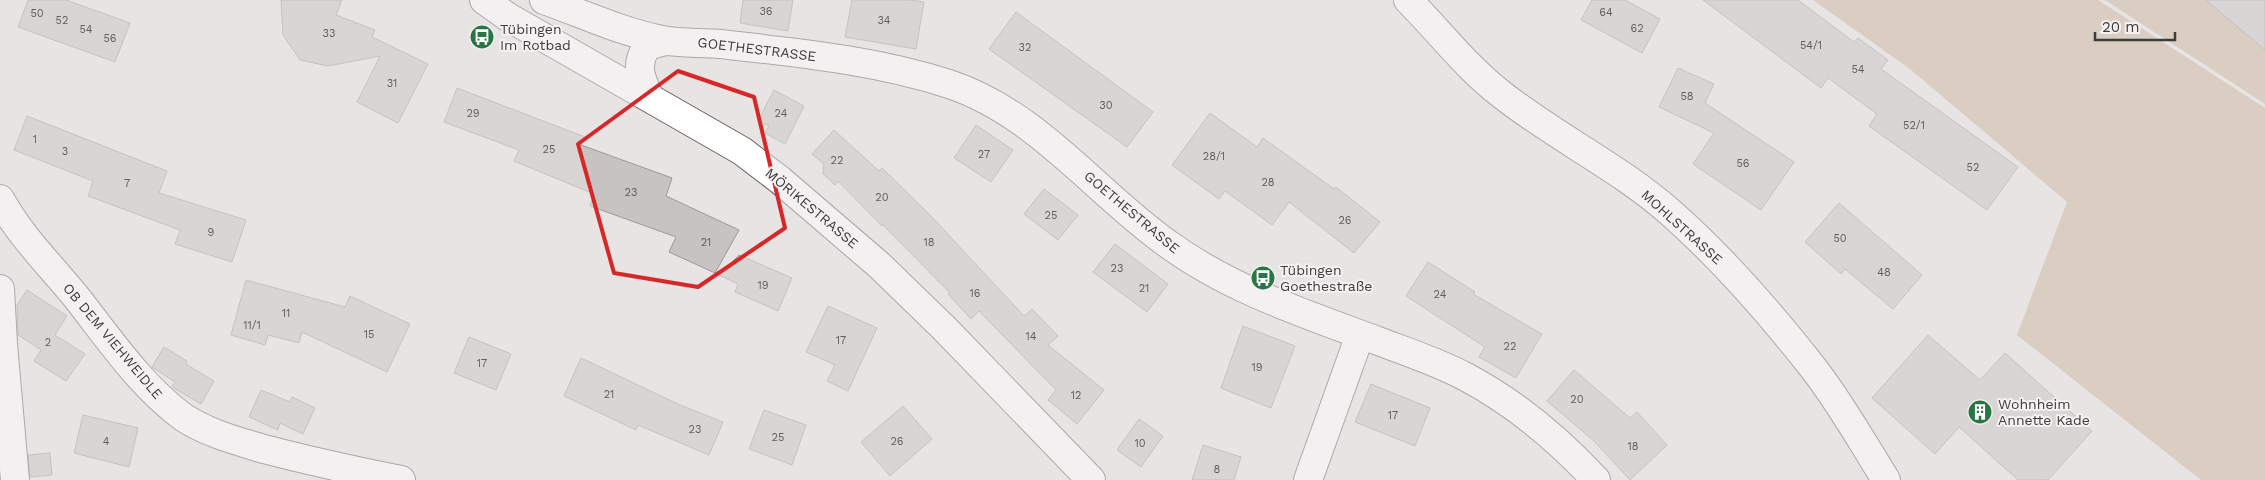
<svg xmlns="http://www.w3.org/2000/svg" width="2265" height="480" font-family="'Work Sans',sans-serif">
	<rect width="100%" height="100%" fill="#e8e4e4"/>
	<!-- green -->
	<path fill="#cbb197" d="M1813 0H2098L2265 108V480H2201L2017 335 2067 202 1910 69Z
		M2105 0H2206L2265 48V104Z"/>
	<!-- building -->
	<path fill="#c7c3c2" stroke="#9c9997" d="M28 0H66L130 23 115 62 18 27Z
		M281 0H342L336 15 375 30 372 37 428 64 398 123 357 102 380 56 328 66 300 60 283 35Z
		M743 0H793L788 31 740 23Z
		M852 0H910L924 2 916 49 845 37Z
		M1592 0H1625L1660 19 1642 53 1581 20Z
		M1703 0H1798L1854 42 1858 38 1888 60 1881 69 2018 167 1987 210 1869 126 1877 114 1828 78 1821 88Z
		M2206 0H2265V50Z
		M1016 12 1153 112 1127 147 989 49Z
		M1678 68 1714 84 1705 103 1794 162 1761 210 1693 164 1714 133 1659 107Z
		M457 88 585 137 581 145 672 178 666 196 739 230 715 273 669 252 676 237 590 206 594 194 514 161 519 150 444 122Z
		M774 90 804 106 785 144 765 133 769 126 758 121Z
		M1210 113 1257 147 1263 138 1334 189 1336 187 1380 222 1354 253 1289 202 1272 225 1225 191 1219 199 1172 165Z
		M27 116 167 171 159 193 246 220 232 262 175 244 180 230 88 196 93 181 14 150Z
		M976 125 1013 150 991 182 954 158Z
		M834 130 879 171 882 168 931 216 1024 316 1032 309 1058 336 1048 345 1104 390 1077 424 1048 400 1056 390 979 311 971 319 948 294 950 293 883 225 882 226 838 181 835 185 823 174 824 164 812 154Z
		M1044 189 1078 215 1058 240 1024 214Z
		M1839 203 1922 275 1893 309 1845 269 1841 274 1805 242Z
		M1115 244 1168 284 1147 312 1093 272Z
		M739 255 792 278 778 311 735 292 738 284 719 275Z
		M1428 262 1475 292 1473 294 1542 334 1516 378 1479 357 1485 347 1406 296Z
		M246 280 345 307 350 296 410 324 387 372 302 332 299 343 268 335 265 345 231 335Z
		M27 290 67 316 55 335 85 354 66 381 34 361 41 350 18 335 17 305Z
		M828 306 877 328 848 391 827 381 835 365 806 352Z
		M1243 326 1295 346 1271 408 1221 388Z
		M1928 335 1980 380 2005 353 2092 431 2048 480H2018L1959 427 1935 454 1872 398Z
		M469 337 511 354 496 390 454 373Z
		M164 347 187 361 186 364 214 381 201 404 172 387 175 382 152 367Z
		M581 358 680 405 723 422 709 455 638 425 636 430 564 396Z
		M1574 370 1630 418 1637 412 1667 445 1630 480 1594 441 1547 401Z
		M1371 384 1430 408 1415 446 1355 422Z
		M261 390 290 402 292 397 315 408 303 434 280 423 278 430 249 417Z
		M903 406 932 439 890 476 861 442Z
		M764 410 806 425 792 465 749 449Z
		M83 415 138 428 129 467 74 453Z
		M1139 419 1163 436 1141 467 1117 450Z
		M1203 445 1241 457 1234 480H1192Z
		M50 453 52 475 30 477 28 455Z"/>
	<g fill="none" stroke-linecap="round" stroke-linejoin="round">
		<defs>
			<path id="street" d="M484 0 508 17 742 151 780 180 879 265 945 329 1091 480
				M544 0C583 14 622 32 662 40 681 44 702 42 721 44 798 53 875 60 949 84 1037 113 1095 192 1168 244 1231 290 1306 314 1378 341 1407 352 1438 362 1466 377 1513 402 1559 440 1596 480
				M1408 0C1438 30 1467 68 1501 94 1555 137 1619 167 1671 213 1723 259 1771 314 1814 369 1841 404 1863 443 1886 480
				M649 96C640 77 635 65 647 46L665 41
				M0 199C20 236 51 266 77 298 109 339 141 386 183 417 207 433 237 441 264 449 310 461 356 471 401 480
				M0 289 3 344 15 480
				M1308 480 1360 335"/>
		</defs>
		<!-- street casing -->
		<use href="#street" stroke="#656162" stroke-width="30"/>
		<!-- street -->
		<use href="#street" stroke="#fff" stroke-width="28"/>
	</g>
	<!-- marked area -->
	<path d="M0 0H2265V480H0ZM678 71 754 97 785 228 698 287 614 273 578 144Z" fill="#e8e4e4" fill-opacity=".55" fill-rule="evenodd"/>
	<path fill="none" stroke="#d62828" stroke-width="4" stroke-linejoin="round" d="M678 71 754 97 785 228 698 287 614 273 578 144Z"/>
	<!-- icons -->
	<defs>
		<symbol id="bus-disc" viewBox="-11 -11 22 22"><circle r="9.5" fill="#287646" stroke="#f5f1f2"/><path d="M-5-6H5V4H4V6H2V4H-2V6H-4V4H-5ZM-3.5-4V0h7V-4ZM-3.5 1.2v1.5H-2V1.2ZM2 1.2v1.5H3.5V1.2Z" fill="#fff"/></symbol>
		<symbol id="building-disc" viewBox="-11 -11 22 22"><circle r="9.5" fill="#287646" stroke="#f5f1f2"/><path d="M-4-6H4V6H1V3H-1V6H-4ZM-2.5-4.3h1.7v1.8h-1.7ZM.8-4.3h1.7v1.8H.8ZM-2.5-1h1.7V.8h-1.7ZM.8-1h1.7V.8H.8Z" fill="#fff"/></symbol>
	</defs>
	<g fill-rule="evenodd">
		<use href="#bus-disc" x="468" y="23" width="28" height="28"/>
		<use href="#bus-disc" x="1249" y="264" width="28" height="28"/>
		<use href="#building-disc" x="1966" y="398" width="28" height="28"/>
	</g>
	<g text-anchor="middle" stroke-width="4" stroke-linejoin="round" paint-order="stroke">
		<!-- number labels -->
		<g font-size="11" fill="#605d5d">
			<text x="766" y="15">36</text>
			<text x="1606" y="16">64</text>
			<text x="37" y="17">50</text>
			<text x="62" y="24">52</text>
			<text x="884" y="24">34</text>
			<text x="1637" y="32">62</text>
			<text x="86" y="33">54</text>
			<text x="329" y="37">33</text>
			<text x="110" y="42">56</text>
			<text x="1811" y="49">54/1</text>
			<text x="1025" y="51">32</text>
			<text x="1858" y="73">54</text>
			<text x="392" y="87">31</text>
			<text x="1687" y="100">58</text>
			<text x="1106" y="109">30</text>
			<text x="473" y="117">29</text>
			<text x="781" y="117">24</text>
			<text x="1914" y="129">52/1</text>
			<text x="35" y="143">1</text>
			<text x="549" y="153">25</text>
			<text x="65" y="155">3</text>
			<text x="984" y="158">27</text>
			<text x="1214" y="160">28/1</text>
			<text x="837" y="164">22</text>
			<text x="1743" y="167">56</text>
			<text x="1973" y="171">52</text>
			<text x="1268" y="186">28</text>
			<text x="127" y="187">7</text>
			<text x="631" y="196">23</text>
			<text x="882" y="201">20</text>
			<text x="1051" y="219">25</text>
			<text x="1345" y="224">26</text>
			<text x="211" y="236">9</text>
			<text x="1840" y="242">50</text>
			<text x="706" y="246">21</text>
			<text x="929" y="246">18</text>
			<text x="1117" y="272">23</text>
			<text x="1884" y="276">48</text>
			<text x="763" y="289">19</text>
			<text x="1144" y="292">21</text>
			<text x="975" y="297">16</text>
			<text x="1440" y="298">24</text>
			<text x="286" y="317">11</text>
			<text x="252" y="329">11/1</text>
			<text x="369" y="338">15</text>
			<text x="1031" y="340">14</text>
			<text x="841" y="344">17</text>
			<text x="48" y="346">2</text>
			<text x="1510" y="350">22</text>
			<text x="482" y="367">17</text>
			<text x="1257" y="371">19</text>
			<text x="609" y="398">21</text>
			<text x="1076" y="399">12</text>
			<text x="1577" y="403">20</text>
			<text x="1393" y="419">17</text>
			<text x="695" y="433">23</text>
			<text x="778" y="441">25</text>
			<text x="106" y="445">4</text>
			<text x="897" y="445">26</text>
			<text x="1140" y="447">10</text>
			<text x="1633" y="450">18</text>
			<text x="1217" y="473">8</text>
		</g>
		<!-- poi labels -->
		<g font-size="14" fill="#3d3b3b" stroke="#f5f1f2" text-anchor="start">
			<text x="500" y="34">Tübingen<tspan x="500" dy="16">Im Rotbad</tspan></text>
			<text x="1280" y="275">Tübingen<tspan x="1280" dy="16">Goethestraße</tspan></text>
			<text x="1998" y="409">Wohnheim<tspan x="1998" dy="16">Annette Kade</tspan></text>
		</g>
		<!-- street labels -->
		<g font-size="14" fill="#3d3b3b" stroke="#f5f1f2">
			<text transform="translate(757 49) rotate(7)" y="5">GOETHESTRASSE</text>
			<text transform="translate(812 208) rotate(40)" y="5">MÖRIKESTRASSE</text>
			<text transform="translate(1132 212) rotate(40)" y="5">GOETHESTRASSE</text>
			<text transform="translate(1682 227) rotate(42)" y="5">MOHLSTRASSE</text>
			<text transform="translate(113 341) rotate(50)" y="5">OB DEM VIEHWEIDLE</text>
		</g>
	</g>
	<!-- scale -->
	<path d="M2095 32v8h80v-8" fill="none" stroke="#3d3b3b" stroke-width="2.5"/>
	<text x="2102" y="32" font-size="15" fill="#3d3b3b" stroke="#f5f1f2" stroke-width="4" paint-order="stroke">20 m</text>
</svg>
